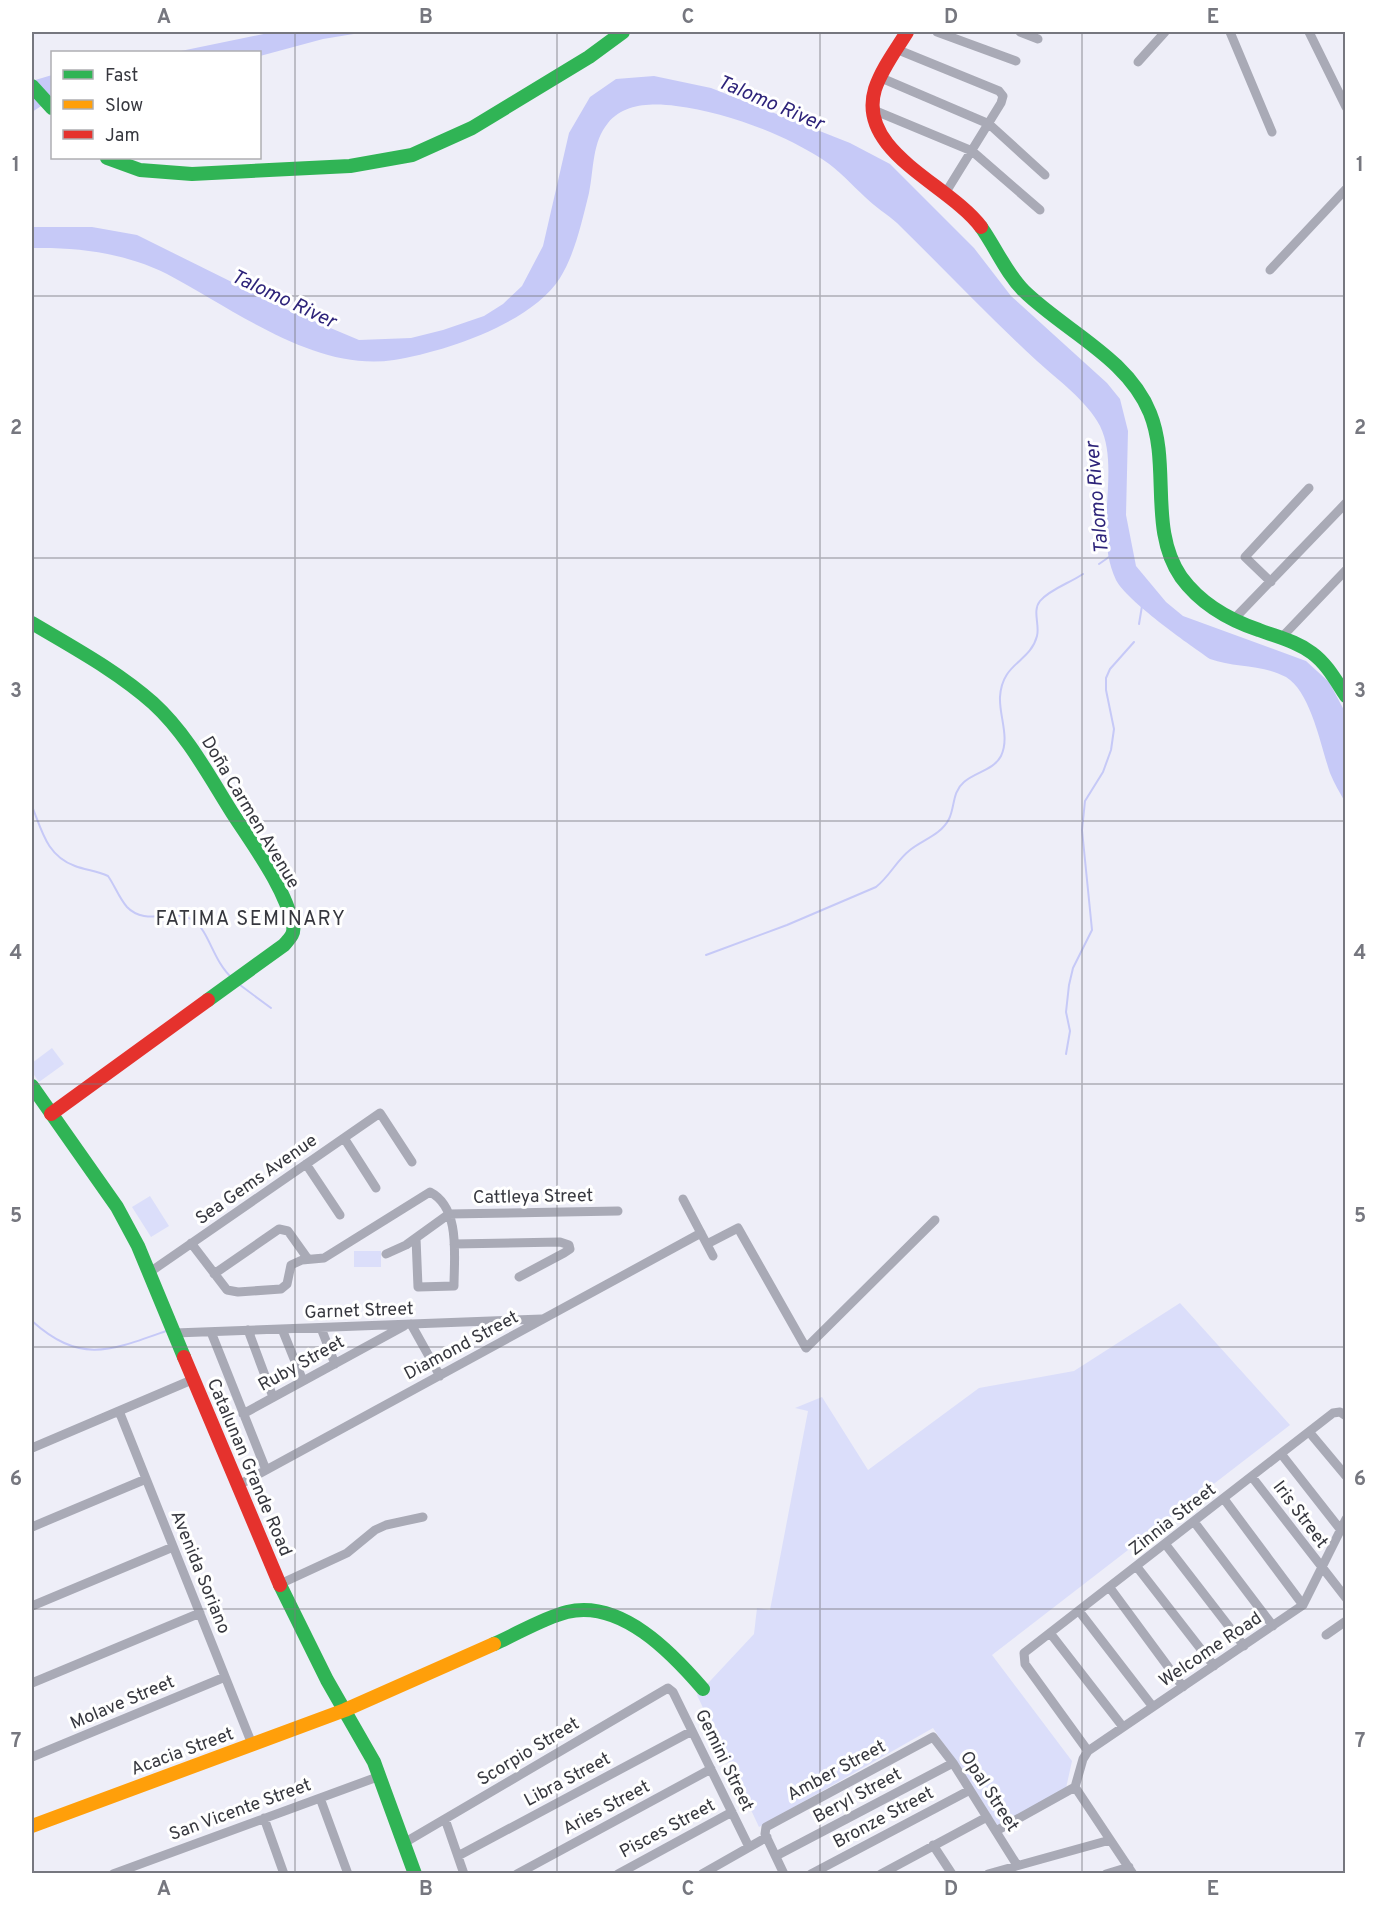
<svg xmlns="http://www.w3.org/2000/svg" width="1377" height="1905" font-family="Overpass,sans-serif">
	<rect width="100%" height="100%" fill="#eeeef8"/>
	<!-- green -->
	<path fill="#dbdefa" d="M52 1048 64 1064 39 1082 32 1072V1063Z
		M150 1196 169 1226 151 1237 132 1207Z
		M354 1251H381V1267H354Z
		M1180 1303 1290 1425 992 1655 1072 1761 1066 1788 998 1826 933 1728 759 1827 697 1695 754 1634 757 1608 770 1610 808 1411 795 1408 822 1397 868 1470 979 1388 1074 1371Z"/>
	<!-- water -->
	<path fill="#c6c9f7" d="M273 32H366L323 39 260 56V52H176Z
		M52 75V99L32 112V81Z
		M654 76 711 88 850 143 890 164 974 248 1011 296 1107 383 1120 399 1128 431 1126 515 1136 566 1166 602 1183 616 1306 661 1329 682 1345 712V802C1340 793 1334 783 1330 773 1321 747 1311 692 1286 677 1262 664 1234 668 1210 659 1187 643 1127 601 1116 580 1093 532 1121 469 1100 426 1087 401 1058 380 1037 361 989 317 944 269 897 223 887 214 875 207 865 197 851 184 839 170 822 159 781 133 725 112 676 106 653 103 624 103 608 123 592 142 594 169 589 193 582 221 575 254 560 278 532 323 444 352 394 360 314 372 234 309 167 274 125 253 78 247 32 248V227H92L137 235 290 311 359 340 411 338 443 330 484 316 503 304 522 286 543 246 569 133 590 97 616 79Z"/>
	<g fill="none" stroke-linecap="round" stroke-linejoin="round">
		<!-- stream -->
		<path stroke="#c6c9f7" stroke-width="2" d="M1099 564 1109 557
			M1139 624 1142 606
			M32 806C42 831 47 856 75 866 86 870 97 871 108 876 115 886 119 898 127 907 146 927 174 907 194 921 209 931 213 961 232 978
			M706 955 787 925 876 887C890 876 896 861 910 850 922 840 941 835 949 819 955 807 952 792 964 782 975 772 994 770 1001 756 1010 737 999 716 1000 697 1002 662 1030 663 1037 636 1040 625 1032 611 1040 601 1050 589 1070 583 1083 574
			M240 985 271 1008
			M1066 1054 1070 1031 1066 1012 1069 985 1073 968 1092 930 1082 830 1085 801 1103 772 1111 750 1114 729 1106 690V678L1110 669 1134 642
			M32 1321C80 1364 110 1351 166 1331"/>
		<!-- street -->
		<path stroke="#a9aab6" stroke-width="9" d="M937 32 1016 61
			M1020 32 1038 39
			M1230 32 1272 132
			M1309 32 1346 107
			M896 49 999 91 1003 96 1001 103 946 192
			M1138 62 1165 32
			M879 77 989 124 1045 175
			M871 109 972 151 1040 210
			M1270 270 1346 189
			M1271 582 1245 557 1309 488
			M1233 620 1346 503
			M1281 638 1346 570
			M344 1138 376 1188
			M306 1164 340 1215
			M683 1199 713 1256
			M191 1243 227 1290 238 1292 281 1289 287 1284 291 1265 302 1260 324 1258 430 1192C461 1208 454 1257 454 1286L418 1287 416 1238
			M454 1244 560 1242 569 1245 570 1249 564 1253 519 1277
			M707 1244 738 1228 806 1348 935 1220
			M386 1254 406 1245 449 1214 618 1211
			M150 1272 380 1113 412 1162
			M214 1274 279 1229 288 1231 308 1259
			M411 1324 440 1376
			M321 1328 335 1364
			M282 1329 303 1381
			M248 1330 273 1397
			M211 1332 266 1470
			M175 1333 542 1319
			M119 1411 252 1744
			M243 1414 404 1326
			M1310 1433 1346 1476
			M32 1448 194 1379
			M1282 1455 1340 1529
			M1252 1477 1346 1598
			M237 1486 701 1233
			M1224 1499 1303 1605
			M1195 1523 1273 1626
			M32 1527 146 1479
			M1166 1545 1244 1646
			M1137 1567 1214 1666
			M280 1584 347 1553 375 1530 386 1525 423 1517
			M1110 1588 1183 1687
			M32 1606 173 1547
			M1079 1611 1153 1707
			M1050 1633 1123 1727
			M1326 1635 1346 1621
			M32 1683 200 1613
			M1088 1751 1025 1664 1024 1653 1333 1413 1340 1412 1346 1416
			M32 1757 225 1677
			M1075 1787 1083 1759 1088 1751 1303 1605 1346 1519
			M1075 1787 1133 1874
			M320 1798 348 1874
			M264 1818 284 1874
			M445 1819 464 1874
			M996 1831 1075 1787
			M404 1843 668 1688 673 1692 749 1847
			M933 1845 952 1874
			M458 1856 692 1731
			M776 1856 953 1763
			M113 1874 380 1776
			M517 1874 711 1769
			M618 1874 732 1812
			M702 1874 767 1837
			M784 1874 765 1834 766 1827 933 1737 953 1763 1017 1865
			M811 1874 970 1790
			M881 1874 987 1817
			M988 1874 1110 1840
			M1106 1874 1129 1867"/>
		<!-- fast -->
		<path stroke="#30b455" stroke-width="14" d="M32 86 52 108
			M107 158 140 170 192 174 350 166 412 155 472 128 589 57 623 32
			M981 227C996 248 1006 273 1024 291 1065 331 1128 358 1150 413 1171 465 1148 529 1181 577 1200 603 1229 620 1259 630 1277 637 1296 641 1312 653 1327 664 1336 681 1346 696
			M32 623C74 648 117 671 153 703 187 734 209 776 233 814 253 845 286 889 293 926 295 934 289 939 284 945L208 1000
			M32 1086 117 1207 138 1246 184 1357
			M280 1585 327 1680 374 1762 415 1874
			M494 1644C517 1634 543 1618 567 1612 621 1599 672 1653 703 1689"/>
		<!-- slow -->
		<path stroke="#ff9f0a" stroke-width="14" d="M32 1826 345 1710 494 1644"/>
		<!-- jam -->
		<path stroke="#e5322d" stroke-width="14" d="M907 32C896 50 882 68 875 89 856 152 949 184 981 227
			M51 1114 208 1000
			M184 1357 280 1585"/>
	</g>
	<!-- grid -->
	<path fill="none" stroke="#76777f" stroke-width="1.5" stroke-opacity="0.55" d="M295 32V1874M557 32V1874M820 32V1874M1082 32V1874M32 296H1346M32 558H1346M32 821H1346M32 1084H1346M32 1347H1346M32 1609H1346"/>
	<g text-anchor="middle" stroke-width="6" stroke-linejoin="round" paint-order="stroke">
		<!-- street labels -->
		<g font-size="18" fill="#36373e" stroke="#fff">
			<text transform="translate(251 812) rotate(59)" y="6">Doña Carmen Avenue</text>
			<text transform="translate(256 1179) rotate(-35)" y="6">Sea Gems Avenue</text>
			<text transform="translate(533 1196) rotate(-1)" y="6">Cattleya Street</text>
			<text transform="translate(359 1310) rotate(-2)" y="6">Garnet Street</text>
			<text transform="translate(461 1345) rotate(-28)" y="6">Diamond Street</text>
			<text transform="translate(301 1363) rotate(-29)" y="6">Ruby Street</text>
			<text transform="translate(250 1467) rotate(67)" y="6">Catalunan Grande Road</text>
			<text transform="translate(1301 1514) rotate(53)" y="6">Iris Street</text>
			<text transform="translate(1172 1519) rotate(-38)" y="6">Zinnia Street</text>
			<text transform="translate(201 1572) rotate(68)" y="6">Avenida Soriano</text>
			<text transform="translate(1210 1649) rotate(-34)" y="6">Welcome Road</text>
			<text transform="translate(122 1702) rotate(-23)" y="6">Molave Street</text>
			<text transform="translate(182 1751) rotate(-20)" y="6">Acacia Street</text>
			<text transform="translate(528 1751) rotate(-31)" y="6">Scorpio Street</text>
			<text transform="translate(725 1760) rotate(64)" y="6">Gemini Street</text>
			<text transform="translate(836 1770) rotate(-28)" y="6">Amber Street</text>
			<text transform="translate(567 1779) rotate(-28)" y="6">Libra Street</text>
			<text transform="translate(990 1791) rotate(57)" y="6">Opal Street</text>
			<text transform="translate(857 1795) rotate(-28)" y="6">Beryl Street</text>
			<text transform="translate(606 1807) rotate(-28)" y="6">Aries Street</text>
			<text transform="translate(240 1809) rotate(-20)" y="6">San Vicente Street</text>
			<text transform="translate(883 1817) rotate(-28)" y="6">Bronze Street</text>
			<text transform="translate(667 1828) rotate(-28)" y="6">Pisces Street</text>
		</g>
		<!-- water labels -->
		<g font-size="20" font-style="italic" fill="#2e247a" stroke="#fff">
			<text transform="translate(771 102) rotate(23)" y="7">Talomo River</text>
			<text transform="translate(284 298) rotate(25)" y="7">Talomo River</text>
			<text transform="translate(1096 498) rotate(-95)" y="7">Talomo River</text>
		</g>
		<!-- neighbourhood labels -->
		<g font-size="20" letter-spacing="1.5" fill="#36373e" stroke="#fff">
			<text x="251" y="925">FATIMA SEMINARY</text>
		</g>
	</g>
	<!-- border -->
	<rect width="1377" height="1905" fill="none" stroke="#ffffff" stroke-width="66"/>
	<!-- legend -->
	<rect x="51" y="51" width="210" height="108" fill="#ffffff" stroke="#afafb2" stroke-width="1.5"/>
	<rect x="63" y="70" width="30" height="9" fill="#30b455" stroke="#afafb2" stroke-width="1.5"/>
	<text x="105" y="81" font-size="18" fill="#36373e">Fast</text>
	<rect x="63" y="100" width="30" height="9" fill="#ff9f0a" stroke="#afafb2" stroke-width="1.5"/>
	<text x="105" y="111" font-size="18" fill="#36373e">Slow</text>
	<rect x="63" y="130" width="30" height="9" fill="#e5322d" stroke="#afafb2" stroke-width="1.5"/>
	<text x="105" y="141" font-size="18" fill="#36373e">Jam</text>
	<rect x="33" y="33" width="1311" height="1839" fill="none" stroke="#76777f" stroke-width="2"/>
	<g font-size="20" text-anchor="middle" font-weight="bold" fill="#76777f">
		<text x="164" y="23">A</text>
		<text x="426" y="23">B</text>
		<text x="688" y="23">C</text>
		<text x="951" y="23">D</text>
		<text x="1213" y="23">E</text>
		<text x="16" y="171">1</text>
		<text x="1360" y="171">1</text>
		<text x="16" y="434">2</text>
		<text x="1360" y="434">2</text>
		<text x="16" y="697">3</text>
		<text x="1360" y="697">3</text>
		<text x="16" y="959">4</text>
		<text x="1360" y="959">4</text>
		<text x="16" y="1222">5</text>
		<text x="1360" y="1222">5</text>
		<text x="16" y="1485">6</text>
		<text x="1360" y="1485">6</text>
		<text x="16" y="1747">7</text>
		<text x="1360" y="1747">7</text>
		<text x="164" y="1895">A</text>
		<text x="426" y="1895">B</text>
		<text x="688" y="1895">C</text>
		<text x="951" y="1895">D</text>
		<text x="1213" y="1895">E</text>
	</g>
</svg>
